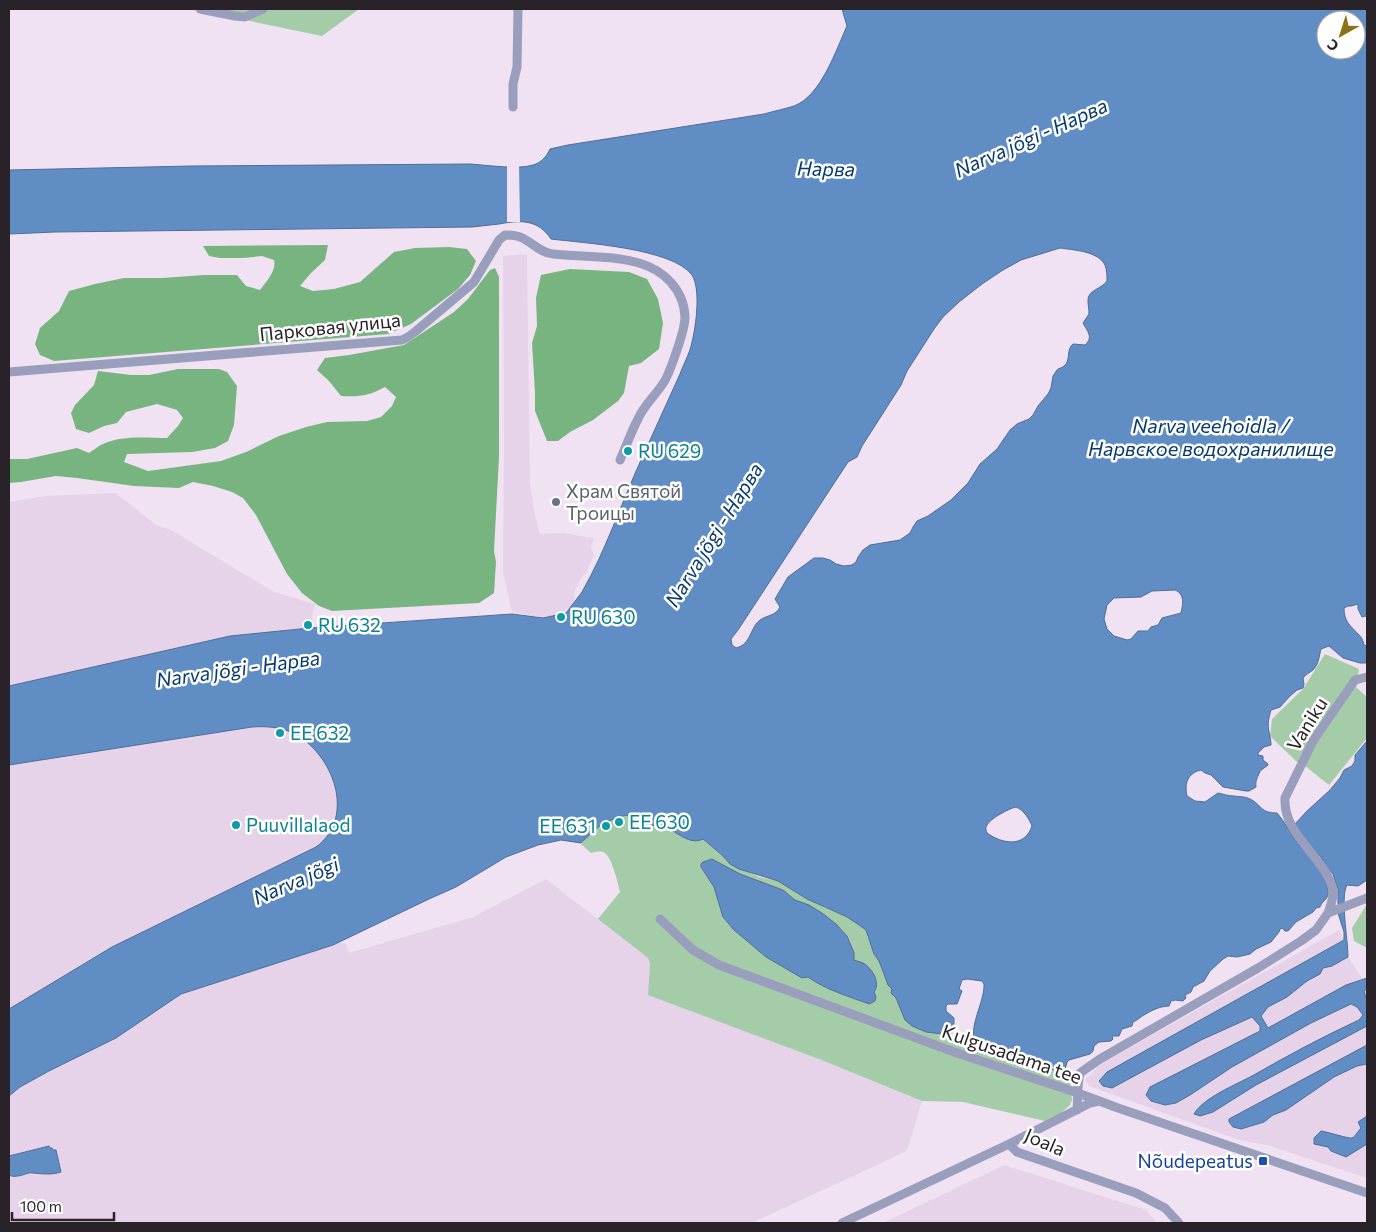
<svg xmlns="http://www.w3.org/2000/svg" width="1376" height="1232" font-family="Commissioner,sans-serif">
	<rect width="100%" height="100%" fill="#f0e2f2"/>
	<!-- built -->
	<path fill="#e6d3e9" d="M527 254 530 484 534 510 540 534 564 533 586 537 587 538 589 537 594 538 591 547 594 555 586 573 583 575 575 590 574 601 570 607 562 613 545 618 512 612 503 572 504 447 503 256Z
		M116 493 156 525 171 530 274 592 315 604 310 628 230 636 9 686V502L46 496Z
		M264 726 287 731 305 741 316 751 327 766 333 781 338 807 335 823 326 839 311 850 112 947 9 1009V765L252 727Z
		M546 879 648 958 650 964 819 1059 922 1101 907 1151 752 1223H9V1096L20 1087 115 1038 181 994 333 945 339 942 346 944 349 953 473 917Z
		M1339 930 1344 940 1348 957 1362 978H1367V1178L1267 1145 1239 1140 1089 1086 1085 1080 1101 1064Z
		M1004 1165 1146 1210 1157 1223H883Z"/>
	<!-- green -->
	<path fill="#a5cca9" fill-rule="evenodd" d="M192 9H359L322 36Z
		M1325 654 1359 669 1356 687 1367 697V738L1329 785 1305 766 1297 762 1270 736 1272 719 1303 689Z
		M620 816C631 816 637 818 645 827 649 826 653 825 657 825 672 826 687 847 702 839L722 855 730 864 759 877 778 881 825 908 847 917 866 930 868 938 871 942 874 954 879 961 883 974 892 989 893 996 896 998 905 1020 912 1026 926 1032 951 1035 979 1045 1013 1056 1030 1065 1045 1070H1057L1063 1071 1065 1070 1070 1082 1072 1100 1070 1105 1060 1114 1045 1121 963 1102 922 1101 819 1059 648 995 650 964 648 958 598 919 620 892C618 884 612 855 603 852 600 851 594 852 591 853L581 844 604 822ZM712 859 740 874 783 890 795 900 822 913 836 924 847 936 854 953V960L859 962 874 992 876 997 875 1001 869 1004C848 996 826 990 808 977L802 978 766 957 734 930 723 917 714 887 701 868Z
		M1367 904V948L1354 941 1352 928Z"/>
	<!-- forest -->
	<path fill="#78b480" d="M328 245 325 260 311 273 300 286 313 291 334 289 360 282 394 252 415 248 449 247 467 249 476 261 470 275 458 289 411 324 388 334 54 361 40 355 35 344 40 328 59 311 69 291 95 284 124 278H162L204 275H237L246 286 260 290C266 282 277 270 274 260L262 256 243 258H220L209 256 203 246Z
		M495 268 499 277V457L494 551 496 562 494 593 479 603 332 611 319 606 302 593 287 574 256 515 243 498 232 492 213 486 193 482 179 488 134 486 77 478 56 476 21 482 9 483V459H27L77 448 89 453C94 450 98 446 103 444 122 435 147 438 167 438L178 426 183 418 177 410 157 404 126 412 117 423 104 426 89 433 76 429 71 413 75 405 94 385 98 371 131 375H149L178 369H219L227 372 237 386 234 425 228 441 215 448 192 452 127 454 124 462 148 471 221 461 246 452 279 436 306 427 327 422 367 421 381 417 392 406 396 397 385 387C368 396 361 397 341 396L329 381 317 370 325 358 349 355 404 345 454 312 468 299 490 270Z
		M570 269 629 272 647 279 658 299 663 323 659 349 641 363 629 366 624 393 618 401 593 420 570 432 558 441H547L535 411V392L532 343 537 326 536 298 541 275Z"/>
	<!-- water -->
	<path fill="#608dc4" stroke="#506d96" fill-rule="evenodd" d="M842 9H1367V617L1365 616 1362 617 1358 609V604L1351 606H1348L1344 608C1344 622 1350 625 1358 634 1362 637 1363 641 1364 645L1367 646V663H1360L1343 658 1329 646 1321 649C1319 656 1319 664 1313 670 1309 673 1306 674 1303 678L1304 684 1303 688 1297 690 1290 696 1280 707 1271 710C1269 717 1267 724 1269 732 1270 737 1271 740 1271 745L1264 747 1258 753V755L1263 756V760L1268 764V765L1260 771C1258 777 1255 780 1256 787L1249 791H1246L1223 787 1211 775 1205 773 1201 770C1188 773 1184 783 1187 796L1195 801 1205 802 1218 793C1223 794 1228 796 1234 796 1239 797 1244 796 1250 799 1262 805 1260 813 1277 813 1286 823 1291 835 1299 845 1301 848 1305 851 1307 854 1315 862 1330 883 1328 895 1327 900 1321 902 1320 907L1316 908 1313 912 1296 922 1288 931H1285L1282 928 1280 929 1279 932 1271 942 1256 949 1250 954 1237 957 1228 956 1223 959 1210 971 1204 981 1193 987 1191 992 1185 995 1186 998 1183 1001 1175 1000 1171 1001 1169 1006C1161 1006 1152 1010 1144 1015 1140 1017 1138 1020 1133 1022L1132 1026 1122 1029 1119 1036H1112L1113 1039 1111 1041 1099 1042 1094 1046 1093 1051 1090 1054 1069 1060 1067 1062 1065 1070 1063 1071 1040 1068 1013 1056 976 1044C967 1028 985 1002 984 984L982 981 967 979 962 980 959 989 962 991 957 1004H948L946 1006V1011L954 1018V1027L951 1035 926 1032 912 1026 905 1020 896 998 891 993 892 989 888 985 879 961 874 954 866 930 862 927 847 917 807 899 778 881 739 869 730 864 722 855 703 839C687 847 673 826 657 825 653 825 649 826 645 827 639 819 630 814 620 816 614 818 610 822 604 822L581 843 561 840 538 845 506 857 456 887 429 899 333 945 181 994 116 1038 49 1071 20 1087 9 1096V1009L112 947 316 847C357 817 333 753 293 733 280 727 266 726 252 727L9 765V686L230 636 310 628 512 614 543 618 566 613C571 606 577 599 582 592 606 550 621 504 641 460 654 431 667 403 680 374 684 363 690 353 692 342 696 326 701 289 692 275 672 248 583 243 551 239 538 219 520 220 499 224 490 225 481 226 472 227L55 232 9 234V170L192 166 470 164C487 165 518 170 533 165 541 163 547 156 550 149L568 145 764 114C774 111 785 109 794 106 821 96 836 50 847 26ZM1326 20H1356V50H1326ZM1060 248C1073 250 1098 251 1105 265 1107 270 1107 276 1107 281 1102 289 1087 290 1088 301 1088 305 1089 309 1089 314L1083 323C1087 331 1094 337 1085 345L1073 344C1066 349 1071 361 1064 366 1062 368 1059 368 1057 370L1053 376 1051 388 1048 394 1038 406 1033 415 1029 419 1017 424 1010 430 997 449 980 464 968 483 951 500 928 516 917 521 913 527 910 533 900 540 870 545 863 550 858 557 856 562 852 565 844 566 836 564 830 560 823 558H814L788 577 775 599 780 607C776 616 767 615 760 620 752 626 751 638 744 644 742 646 739 647 736 648L732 645 731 639 738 630 848 462 857 457 862 446 901 385 907 371 934 329 943 317 959 302 982 284 1003 270 1021 260ZM1175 590C1185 594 1183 604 1181 613L1162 618 1158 625 1151 627 1148 631H1138L1131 639 1127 640 1114 636 1107 629 1104 619 1107 605 1114 598 1141 597 1152 591ZM1016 807C1024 810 1029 819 1032 826 1025 848 1002 844 987 833 986 829 985 829 987 825 991 818 1008 809 1016 807Z
		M1367 741V880L1358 886 1347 885C1340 897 1348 940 1348 957L1332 966 1323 968 1320 974 1307 981 1287 997 1268 1007 1261 1016 1268 1028 1346 985 1367 978V989L1364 991 1367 1001V1026L1256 1085 1213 1112 1200 1116 1194 1114C1203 1098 1235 1085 1252 1076 1287 1056 1322 1037 1359 1020L1363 1015 1357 1007 1351 1004 1311 1023 1232 1067 1190 1095 1176 1103 1165 1105 1151 1101 1146 1095 1150 1087 1260 1031V1026L1252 1017 1201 1040 1112 1088 1103 1086 1099 1081 1107 1072 1344 940V932L1338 913V889L1337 887 1333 874 1325 865 1321 857 1307 845 1295 824 1307 811 1330 790 1340 778 1344 770 1352 766 1355 761V755Z
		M712 859 740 874 783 890 795 900 809 905 822 913 836 924 847 936 854 953V960C857 961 860 962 863 963 872 968 881 983 874 992L876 997 875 1001 869 1004C848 996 826 990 808 977L802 978 766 957 734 930 723 917 714 887 701 867V864L703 862Z
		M1367 1045V1064L1357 1066 1334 1077 1286 1110 1273 1115 1264 1122 1241 1129 1233 1127 1229 1122V1119Z
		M1367 1116V1144L1346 1157 1331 1151 1328 1147 1314 1144V1138L1321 1131C1328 1132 1349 1139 1352 1138 1355 1137 1358 1131 1361 1128L1358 1122Z
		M49 1146 50 1148H52L53 1150H56L61 1172C52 1175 44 1174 33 1173 27 1172 23 1176 17 1176 14 1177 11 1176 9 1175V1156Z"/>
	<!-- pier -->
	<path fill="#f0e2f2" d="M507 166H519L520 222H507Z"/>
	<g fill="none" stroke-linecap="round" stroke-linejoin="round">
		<!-- minor -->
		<path stroke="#989ebb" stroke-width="9" d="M200 9 235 16 245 17 263 9
			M513 107V84L517 67 518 9
			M9 372 402 340 408 337 416 331 474 282 499 240 505 235C510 235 515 235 520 237 531 241 540 253 553 254 582 257 611 255 639 263 664 270 684 290 685 317 685 328 680 340 677 350 673 361 670 372 664 382 656 395 644 405 638 419 631 432 626 447 620 460
			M1328 913C1331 904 1335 895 1332 886 1321 854 1283 834 1285 798L1313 741 1355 680 1367 677
			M660 919 693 950 719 965 957 1053 1078 1093 1118 1108 1367 1193
			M1077 1110C1078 1098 1077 1086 1080 1073L1100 1059 1258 968 1301 941 1316 930 1328 913 1367 898
			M1009 1144 1017 1152 1136 1193 1165 1208 1179 1223
			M842 1223 1009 1144 1090 1103 1099 1101"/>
	</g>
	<!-- markers -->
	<g fill="#0f9aa8" stroke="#fff" stroke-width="2">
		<circle cx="628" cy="451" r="5"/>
		<circle cx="561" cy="617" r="5"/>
		<circle cx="308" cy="625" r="5"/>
		<circle cx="280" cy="733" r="5"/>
		<circle cx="619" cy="822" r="5"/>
		<circle cx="236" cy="825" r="5"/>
		<circle cx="606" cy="826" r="5"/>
	</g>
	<circle fill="#6b7280" stroke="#fff" stroke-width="2" cx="556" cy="502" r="5"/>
	<rect fill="#1a4fb4" stroke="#fff" stroke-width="2" x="1258" y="1156" width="10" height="10" rx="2.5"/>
	<g text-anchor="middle" stroke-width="5" stroke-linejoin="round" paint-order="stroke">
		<!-- street labels -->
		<g font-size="19" fill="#292329" stroke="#fff">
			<text transform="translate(330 327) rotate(-6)" y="7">Парковая улица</text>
			<text transform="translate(1307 724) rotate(-58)" y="7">Vaniku</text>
			<text transform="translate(1012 1054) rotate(19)" y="7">Kulgusadama tee</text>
			<text transform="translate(1045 1142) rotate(23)" y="7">Joala</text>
		</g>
		<!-- culture labels -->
		<g font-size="19" fill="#0d838f" stroke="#fff" text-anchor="start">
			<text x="638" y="458">RU 629</text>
			<text x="571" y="624">RU 630</text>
			<text x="318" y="632">RU 632</text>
			<text x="290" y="740">EE 632</text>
			<text x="629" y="829">EE 630</text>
			<text x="246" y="832">Puuvillalaod</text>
			<text x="596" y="833" text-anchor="end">EE 631</text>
		</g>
		<!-- worship labels -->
		<g font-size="19" fill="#5b616d" stroke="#fff" text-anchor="start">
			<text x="566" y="498">Храм Святой<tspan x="566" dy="22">Троицы</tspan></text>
		</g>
		<!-- transit labels -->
		<g font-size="19" fill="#164399" stroke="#fff" text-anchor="end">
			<text x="1253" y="1168">Nõudepeatus</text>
		</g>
		<!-- water labels -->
		<g font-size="20" font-style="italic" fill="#093b6e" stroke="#fff">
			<text transform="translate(1031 138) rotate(-24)" y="7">Narva jõgi - Нарва</text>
			<text transform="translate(826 169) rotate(1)" y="7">Нарва</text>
			<text x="1211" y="433">Narva veehoidla /<tspan x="1211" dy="23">Нарвское водохранилище</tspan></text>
			<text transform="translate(714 535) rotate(-58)" y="7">Narva jõgi - Нарва</text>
			<text transform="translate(238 669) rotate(-8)" y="7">Narva jõgi - Нарва</text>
			<text transform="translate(296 881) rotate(-23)" y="7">Narva jõgi</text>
		</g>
	</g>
	<!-- border -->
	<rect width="1376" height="1232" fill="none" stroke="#292329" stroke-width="20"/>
	<!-- north arrow -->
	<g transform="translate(1341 35) rotate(219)"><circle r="24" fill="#ffffff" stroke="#a9a7a9"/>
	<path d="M0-4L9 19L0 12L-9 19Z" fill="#8b7316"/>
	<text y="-8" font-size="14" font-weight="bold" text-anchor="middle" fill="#292329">С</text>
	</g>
	<!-- scale -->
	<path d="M12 1212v8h102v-8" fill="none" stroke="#292329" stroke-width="2.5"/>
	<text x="20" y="1212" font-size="15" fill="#292329" stroke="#ffffff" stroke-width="4" paint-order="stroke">100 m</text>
</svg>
